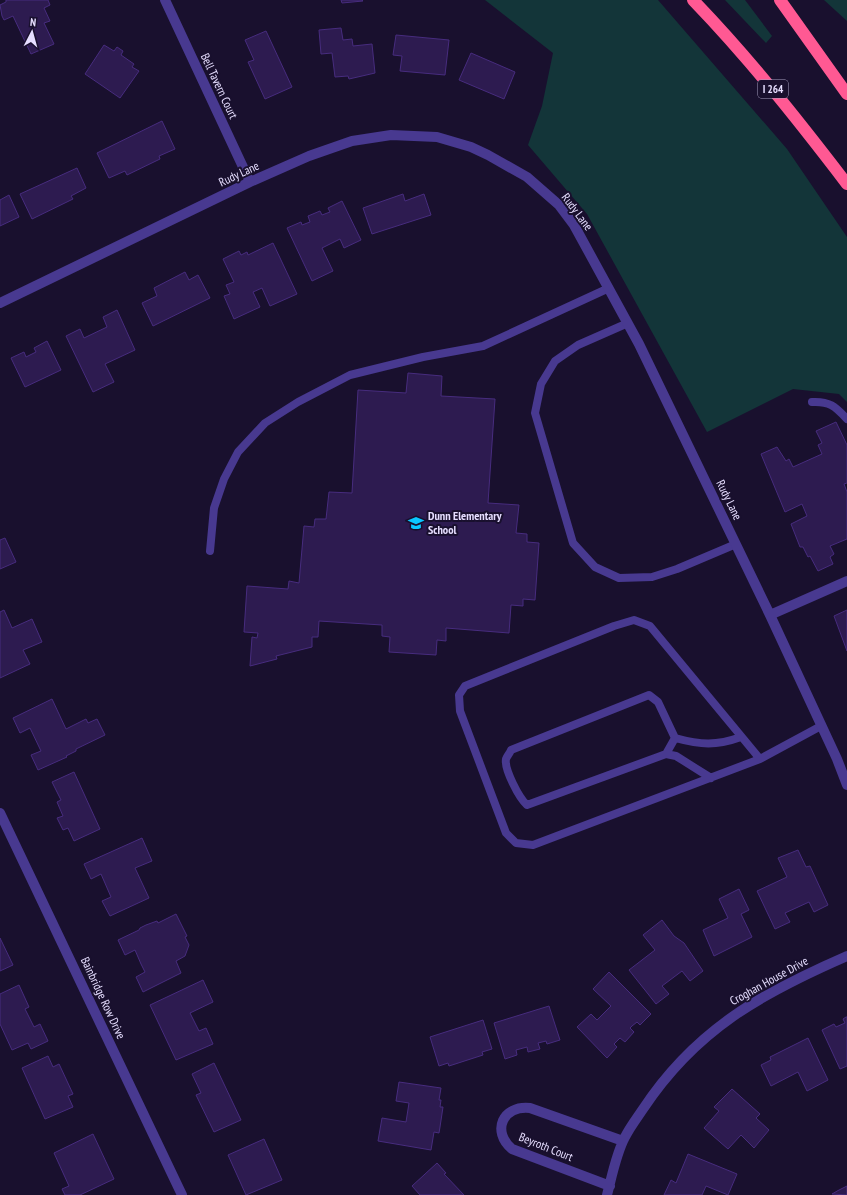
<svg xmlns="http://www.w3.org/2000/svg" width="847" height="1195" font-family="'PT Sans Narrow',sans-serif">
	<rect width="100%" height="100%" fill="#19102e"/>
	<!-- green -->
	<path fill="#133539" d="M485 0H658L787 149 847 237V402L839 394 793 389 707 432 587 214 528 145 542 106 553 53Z
		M725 0H745L772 36 766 43Z
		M824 0H847V21Z"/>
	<!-- building -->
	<path fill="#2d1b50" stroke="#472c7e" d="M6 0H48L50 5 44 8 50 21 44 23 54 44 31 54 13 16 4 20 2 16 0 5 6 2Z
		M341 0H362L363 1 342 3Z
		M341 28 343 40 352 39 353 46 372 44 375 73 349 79 348 76 335 77 332 53 321 54 319 30Z
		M266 31 292 87 265 99 248 62 254 60 245 40Z
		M396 35 449 40 445 75 400 71 402 56 393 55Z
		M104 45 114 51 117 47 123 51 121 55 134 64 132 67 139 71 120 98 85 74Z
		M471 53 515 72 504 99 459 80Z
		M162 121 175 149 159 156 160 159 127 175 125 171 109 178 97 153Z
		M77 168 86 188 71 196 73 199 32 219 20 194Z
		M403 194 405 201 424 194 431 215 372 234 363 208Z
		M9 195 19 217 0 226V200Z
		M342 201 361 240 344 248 340 239 322 248 333 271 312 281 287 228 301 222 302 225 310 222 308 216 320 211 322 215 330 212 328 208Z
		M273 243 297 294 270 306 262 288 253 292 260 307 234 319 224 296 230 294 226 285 234 282 223 259 239 251 241 255 247 252 248 255Z
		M185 272 189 280 198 275 210 298 153 326 142 303 157 296 154 288Z
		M117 310 135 350 105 364 114 382 93 392 66 336 80 329 84 338 107 327 103 317Z
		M47 341 61 370 25 387 11 358 24 352 26 357 36 352 34 348Z
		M408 373 442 376 441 396 495 399 488 503 519 505 516 533 527 534V542L539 543 535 600 523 599V606L511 605 509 633 446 628V641L437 640 436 655 389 652 390 637 382 636V625L319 621 318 637H312V647L276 656 277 659 250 666 252 637 257 638 258 633 244 632 247 586 288 589 289 581 299 583 304 526 314 527 315 519H326L329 492 352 493 358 390 406 393Z
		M836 422 847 445V483L844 484 847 492V539L830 546 834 554 830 557 833 564 818 571 810 556 808 557 803 547H800L791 524 807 516 802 504 785 512 761 454 777 447 786 461 789 459 793 467 822 454 818 445 822 443 816 431Z
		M5 538 16 562 0 569V540Z
		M4 610 12 628 32 619 42 642 23 650 30 664 0 678V612Z
		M847 610V651L834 616Z
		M52 699 66 729 86 719 88 723 97 719 105 735 76 749V751L66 756 67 757 38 770 31 755 41 751 30 728 20 733 13 718Z
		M74 772 100 829 74 841 68 828 63 830 57 818 63 816 57 802 61 800 52 782Z
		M142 838 152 861 135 868 149 898 110 916 102 901 111 897 101 874 91 879 84 864Z
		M798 850 806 867 810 866 828 905 814 912 809 902 785 913 790 922 775 929 757 891 787 877 778 858Z
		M739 889 749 910 741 914 752 937 714 956 703 930 728 918 719 899Z
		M176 914 187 936 185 937 189 945 185 956 176 961 181 973 143 992 136 977 145 972 141 964 135 950 125 955 118 940 139 930 140 928 146 925 157 921 158 923Z
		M662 920 674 936 684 943 703 971 690 981 682 971 662 986 669 994 656 1004 629 970 655 950 643 935Z
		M0 938 13 965 0 971Z
		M609 972 651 1014 640 1025 637 1022 632 1026 630 1028 634 1032 625 1042 620 1038 614 1044 617 1047 607 1058 577 1027 591 1014 597 1020 611 1006 593 989Z
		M203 980 213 1002 190 1013 199 1031 206 1028 213 1044 176 1060 150 1005Z
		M19 985 29 1007 25 1009 34 1027 40 1024 48 1041 31 1049 28 1043 12 1050 0 1024V994Z
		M549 1006 560 1040 547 1044 546 1041 538 1043 540 1049 528 1052 527 1047 516 1050 517 1055 505 1059 494 1023Z
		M846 1017H847V1066L840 1069 822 1030 834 1024 836 1027 845 1023 843 1019Z
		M483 1020 492 1049 482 1052 483 1055 449 1066 448 1063 439 1066 430 1037Z
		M808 1038 828 1080 807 1091 798 1072 771 1086 761 1065 771 1060 770 1057Z
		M48 1056 53 1067 59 1064 60 1066 73 1094 68 1096 73 1107 45 1119 22 1068Z
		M214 1063 241 1120 214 1132 196 1095 201 1093 192 1074Z
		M399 1082 441 1088 439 1100H441L440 1107H443L440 1127 439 1133 434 1132 431 1150 378 1141 382 1118 406 1122 409 1103 396 1101Z
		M732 1089 760 1114 756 1118 769 1130 754 1148 741 1135 728 1149 704 1128 719 1111 714 1107Z
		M93 1134 114 1179 80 1195H65L62 1189 69 1186 54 1153Z
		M264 1139 282 1180 246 1195 228 1155Z
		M688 1154 737 1174 728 1195 706 1186 702 1195H664L671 1180 676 1183Z
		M437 1163 446 1173 444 1174 464 1195H420L412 1186Z
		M847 1186V1195L832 1194 839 1190Z"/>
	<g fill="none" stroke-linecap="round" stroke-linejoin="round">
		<!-- service -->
		<path stroke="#483990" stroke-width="8" d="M628 323 578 345 555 361 541 384 535 413 573 543 595 567 619 578 652 577 677 569 736 544
			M812 402C829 401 835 406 847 419
			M210 551 214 508 224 479 238 452 265 423 298 402 350 375 423 357 483 346 609 288
			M675 738 666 754 527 805C519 798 504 769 506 759 507 756 510 753 511 750L649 695 658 702 675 738C701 745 716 746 741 737
			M666 754 676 756 711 778
			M760 759 650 626 634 620 614 626 465 686 459 695 460 711 506 833 516 843 533 845 760 759 821 726"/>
		<!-- minor -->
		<path stroke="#483990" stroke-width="10" d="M165 0 250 182
			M0 303 250 182 309 156 352 141 391 135 437 137 471 147 488 155 527 177 559 205 574 225 639 344 770 615 837 759 847 785
			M770 615 847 581
			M0 813 182 1195
			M610 1186 512 1149C491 1131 503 1105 530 1108L623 1141
			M607 1195C612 1176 616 1154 625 1137 630 1127 637 1118 643 1109 696 1029 762 993 847 956"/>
		<!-- motorway -->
		<path stroke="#ff5993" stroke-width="12" d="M693 0C749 58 798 120 847 184
			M780 0 847 94"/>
	</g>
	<!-- icons -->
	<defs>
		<symbol id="school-bare" viewBox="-9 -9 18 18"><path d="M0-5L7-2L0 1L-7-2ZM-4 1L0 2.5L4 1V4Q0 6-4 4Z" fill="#0ac6ff" stroke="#19102e" stroke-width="2.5" paint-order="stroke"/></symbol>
	</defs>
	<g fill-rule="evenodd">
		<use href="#school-bare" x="405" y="512" width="22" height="22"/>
	</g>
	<g text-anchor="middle" stroke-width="4" stroke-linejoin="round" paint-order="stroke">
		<!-- shield labels -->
		<rect fill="#19102e" stroke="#a8a0c0" stroke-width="1" x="758" y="80" width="30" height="18" rx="3"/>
		<g font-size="11" font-weight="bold" fill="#e6deff">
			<text x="773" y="93">I 264</text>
		</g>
		<!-- street labels -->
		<g font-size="12" fill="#e6deff" stroke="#19102e">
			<text transform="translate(219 86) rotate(65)" y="4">Bell Tavern Court</text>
			<text transform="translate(239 174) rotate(-25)" y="4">Rudy Lane</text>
			<text transform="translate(577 212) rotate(53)" y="4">Rudy Lane</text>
			<text transform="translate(729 500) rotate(64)" y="4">Rudy Lane</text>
			<text transform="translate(769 981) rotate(-29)" y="4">Croghan House Drive</text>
			<text transform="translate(103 998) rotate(65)" y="4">Bainbridge Row Drive</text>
			<text transform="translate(546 1147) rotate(22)" y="4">Beyroth Court</text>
		</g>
		<!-- poi labels -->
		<g font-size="12" font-weight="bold" fill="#e6deff" stroke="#19102e" text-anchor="start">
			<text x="428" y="520">Dunn Elementary<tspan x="428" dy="14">School</tspan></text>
		</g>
	</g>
	<!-- north arrow -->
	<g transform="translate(32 32) rotate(6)" stroke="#19102e" stroke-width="3" paint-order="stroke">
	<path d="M0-3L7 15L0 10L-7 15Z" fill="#e6deff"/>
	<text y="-6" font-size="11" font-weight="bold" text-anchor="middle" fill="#e6deff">N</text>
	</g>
</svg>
